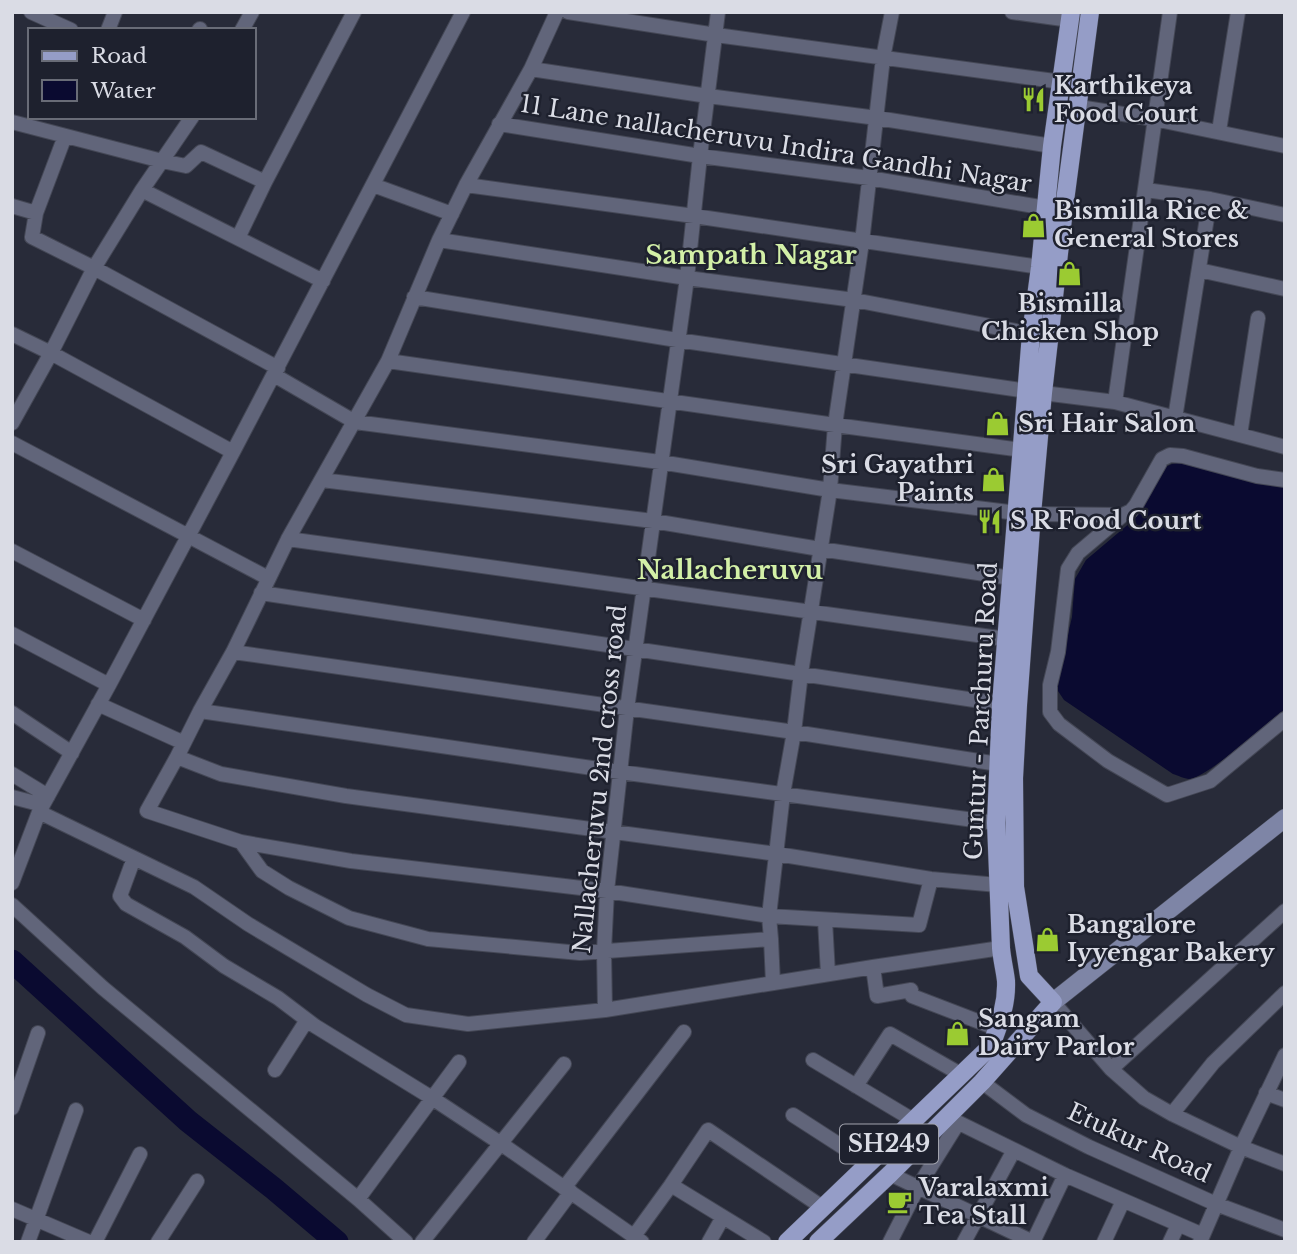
<svg xmlns="http://www.w3.org/2000/svg" width="1297" height="1254" font-family="'Libre Baskerville',serif">
	<rect width="100%" height="100%" fill="#282b39"/>
	<!-- water -->
	<path fill="#0a0a30" d="M1187 461 1285 485V709C1268 722 1207 778 1189 779 1185 779 1177 775 1173 774L1064 700 1058 691 1056 686 1072 617 1075 579 1086 560 1131 522 1147 498 1163 468 1172 464Z"/>
	<g fill="none" stroke-linecap="round" stroke-linejoin="round">
		<!-- river -->
		<path stroke="#0a0a30" stroke-width="23" d="M12 961 188 1121 273 1188 337 1242"/>
		<defs>
			<path id="street" d="M31 12 71 30
				M557 12 531 69 466 185 439 240 388 361 288 539 233 652 200 711 177 757 147 811 241 842 351 861 607 891 769 916 919 925 931 879
				M568 12 716 35 1062 82
				M1012 12 1070 20
				M108 30 115 12
				M199 30 200 29
				M242 30 252 12
				M531 69 708 96 877 118 1052 146
				M1079 107 1154 119 1285 146
				M12 122 162 161 186 166 201 152 265 182
				M499 124 700 156 869 178 1046 208
				M1219 131 1238 12
				M373 185 452 214
				M466 185 694 216 1040 267
				M142 190 323 281
				M1146 190 1210 199 1285 215
				M12 206 36 213 32 237 94 268 278 368
				M36 213 65 136
				M238 238 265 182 354 12
				M439 240 687 278 854 300 1031 334
				M1199 270 1285 289
				M414 297 677 340 1027 391 1115 402 1285 447
				M12 334 51 353 233 452
				M388 361 835 425 1022 450
				M274 375 355 422 660 462 830 490 1017 513
				M1115 402 1170 12
				M1175 418 1210 199
				M12 423 51 353 94 268 142 190 192 117
				M1240 435 1258 318
				M12 443 268 578
				M322 480 653 521 820 549 1011 578
				M1032 514 1123 515 1131 511 1136 505 1162 459 1170 455 1183 456 1257 476 1285 480
				M1123 515 1078 553 1068 569 1058 652 1050 685V712L1059 724 1108 761 1167 795 1210 781 1285 719
				M288 539 1006 639
				M12 551 144 620
				M261 593 1001 704
				M12 634 109 685
				M233 652 794 732 998 764
				M98 704 184 743
				M200 711 620 772 996 823
				M12 713 72 753
				M177 757 221 774 346 796 777 854 931 879 998 885
				M12 774 48 796
				M12 797 43 805
				M39 812 194 887 248 924 367 995 406 1015 468 1024 605 1010 873 967 1001 948
				M241 842 262 871 289 888 349 918 428 939 580 953 771 939 769 916 783 794 794 732 801 673 830 490 835 425 862 242 883 58 892 12
				M134 858 120 896 126 904 185 937 224 966 278 998 315 1026 432 1098 500 1143 642 1242
				M12 883 39 812 109 685 233 452 463 12
				M12 905 103 988 358 1199 406 1242
				M825 920 828 974
				M771 939 773 983
				M873 967 877 996 911 990
				M912 996 998 1029
				M1053 1002 1111 1069 1144 1098 1172 1114 1241 1147 1285 1164
				M605 1010 604 951 607 891 627 709 687 278 700 156 718 12
				M813 1060 913 1120
				M1111 1069 1285 911
				M275 1070 307 1020
				M982 1082 1026 1115 1089 1147 1216 1204 1285 1230
				M856 1086 890 1034 962 1075
				M1266 1093 1285 1100
				M12 1108 38 1033
				M1172 1114 1213 1063 1285 993
				M793 1115 869 1164
				M947 1117 1065 1175 1203 1235
				M890 1174 1033 1242
				M671 1185 764 1242
				M564 1188 684 1032
				M358 1199 459 1062
				M12 1209 89 1242
				M634 1236 671 1185 708 1130 822 1207
				M28 1242 76 1110
				M95 1242 140 1154
				M158 1242 197 1181
				M422 1242 564 1064
				M534 1242 571 1192
				M709 1242 723 1217
				M890 1242 918 1187 958 1123
				M964 1242 1014 1150
				M1033 1242 1065 1175
				M1104 1242 1123 1201
				M1170 1242 1178 1225
				M1200 1242 1241 1147 1285 1055"/>
			<path id="secondary" d="M1053 1002 1285 818"/>
			<path id="primary" d="M787 1242 991 1046C999 1024 1007 1005 1006 981 1005 971 1002 960 1001 948L996 823 1001 704 1031 334 1040 267 1052 146 1071 12
				M818 1242 890 1174 982 1082 1053 1002 1029 976 1015 887 1014 778 1018 705 1032 514 1043 393 1065 201 1090 12"/>
		</defs>
		<!-- street casing -->
		<use href="#street" stroke="#444755" stroke-width="16"/>
		<!-- secondary casing -->
		<use href="#secondary" stroke="#444755" stroke-width="19"/>
		<!-- primary casing -->
		<use href="#primary" stroke="#444755" stroke-width="19"/>
		<!-- street -->
		<use href="#street" stroke="#61657a" stroke-width="14"/>
		<!-- secondary -->
		<use href="#secondary" stroke="#7e85a6" stroke-width="18"/>
		<!-- primary -->
		<use href="#primary" stroke="#959dc7" stroke-width="18"/>
	</g>
	<!-- icons -->
	<defs>
		<symbol id="restaurant-bare" viewBox="-9 -9 18 18"><path d="M-5-6h1v4h1v-4h1v4h1v-4h1v5L-1.5 .5V6h-2V.5L-5-1ZM5-6V6H3V1.5H1.5Q1.5-4 5-6Z" fill="#9bcb32" stroke="#1e212e" stroke-width="2.5" paint-order="stroke"/></symbol>
		<symbol id="shop-bare" viewBox="-9 -9 18 18"><path d="M-5-2.5h2.3a2.7 3.5 0 0 1 5.4 0H5L5.5 6h-11ZM-1.5-2.5h3a1.5 2.3 0 0 0-3 0Z" fill="#9bcb32" stroke="#1e212e" stroke-width="2.5" paint-order="stroke"/></symbol>
		<symbol id="cafe-bare" viewBox="-9 -9 18 18"><path d="M-5.5-4.5H6V0H3Q3 3.5 0 3.5H-2.5Q-5.5 3.5-5.5 0ZM3-3.2v2h1.7v-2ZM-6 4.5H4V6H-6Z" fill="#9bcb32" stroke="#1e212e" stroke-width="2.5" paint-order="stroke"/></symbol>
	</defs>
	<g fill-rule="evenodd">
		<use href="#restaurant-bare" x="1016" y="82" width="35" height="35"/>
		<use href="#shop-bare" x="1016" y="208" width="35" height="35"/>
		<use href="#shop-bare" x="1052" y="256" width="35" height="35"/>
		<use href="#shop-bare" x="980" y="406" width="35" height="35"/>
		<use href="#shop-bare" x="976" y="462" width="35" height="35"/>
		<use href="#restaurant-bare" x="972" y="504" width="35" height="35"/>
		<use href="#shop-bare" x="1030" y="922" width="35" height="35"/>
		<use href="#shop-bare" x="940" y="1016" width="35" height="35"/>
		<use href="#cafe-bare" x="882" y="1184" width="35" height="35"/>
	</g>
	<g text-anchor="middle" stroke-width="5" stroke-linejoin="round" paint-order="stroke">
		<!-- shield labels -->
		<rect fill="#1e212e" stroke="#a2a4ae" stroke-width="2" x="840" y="1124.5" width="98" height="39" rx="5"/>
		<g font-size="23" font-weight="bold" fill="#dadce5">
			<text x="889" y="1152">SH249</text>
		</g>
		<!-- poi labels -->
		<g font-size="24" font-weight="bold" fill="#dadce5" stroke="#1e212e" text-anchor="start">
			<text x="1054" y="94">Karthikeya<tspan x="1054" dy="28">Food Court</tspan></text>
			<text x="1054" y="219">Bismilla Rice &amp;<tspan x="1054" dy="28">General Stores</tspan></text>
			<text x="1070" y="312" text-anchor="middle">Bismilla<tspan x="1070" dy="28">Chicken Shop</tspan></text>
			<text x="1018" y="432">Sri Hair Salon</text>
			<text x="974" y="473" text-anchor="end">Sri Gayathri<tspan x="974" dy="28">Paints</tspan></text>
			<text x="1010" y="529">S R Food Court</text>
			<text x="1067" y="933">Bangalore<tspan x="1067" dy="28">Iyyengar Bakery</tspan></text>
			<text x="978" y="1027">Sangam<tspan x="978" dy="28">Dairy Parlor</tspan></text>
			<text x="919" y="1196">Varalaxmi<tspan x="919" dy="28">Tea Stall</tspan></text>
		</g>
		<!-- street labels -->
		<g font-size="24" fill="#dadce5" stroke="#1e212e">
			<text transform="translate(776 144) rotate(9)" y="8">11 Lane nallacheruvu Indira Gandhi Nagar</text>
			<text transform="translate(981 711) rotate(-87)" y="8">Guntur - Parchuru Road</text>
			<text transform="translate(600 779) rotate(-84)" y="8">Nallacheruvu 2nd cross road</text>
			<text transform="translate(1139 1143) rotate(25)" y="8">Etukur Road</text>
		</g>
		<!-- neighbourhood labels -->
		<g font-size="26" font-weight="bold" fill="#d3f0a7" stroke="#1e212e">
			<text x="751" y="264">Sampath Nagar</text>
			<text x="730" y="579">Nallacheruvu</text>
		</g>
	</g>
	<!-- border -->
	<rect width="1297" height="1254" fill="none" stroke="#dadce5" stroke-width="28"/>
	<!-- legend -->
	<rect x="28" y="28" width="228" height="91" fill="#1e212e" stroke="#696c77" stroke-width="2"/>
	<rect x="42" y="51" width="35" height="10" fill="#959dc7" stroke="#696c77" stroke-width="2"/>
	<text x="91" y="63" font-size="21" fill="#dadce5">Road</text>
	<rect x="42" y="80" width="35" height="21" fill="#0a0a30" stroke="#696c77" stroke-width="2"/>
	<text x="91" y="98" font-size="21" fill="#dadce5">Water</text>
</svg>
